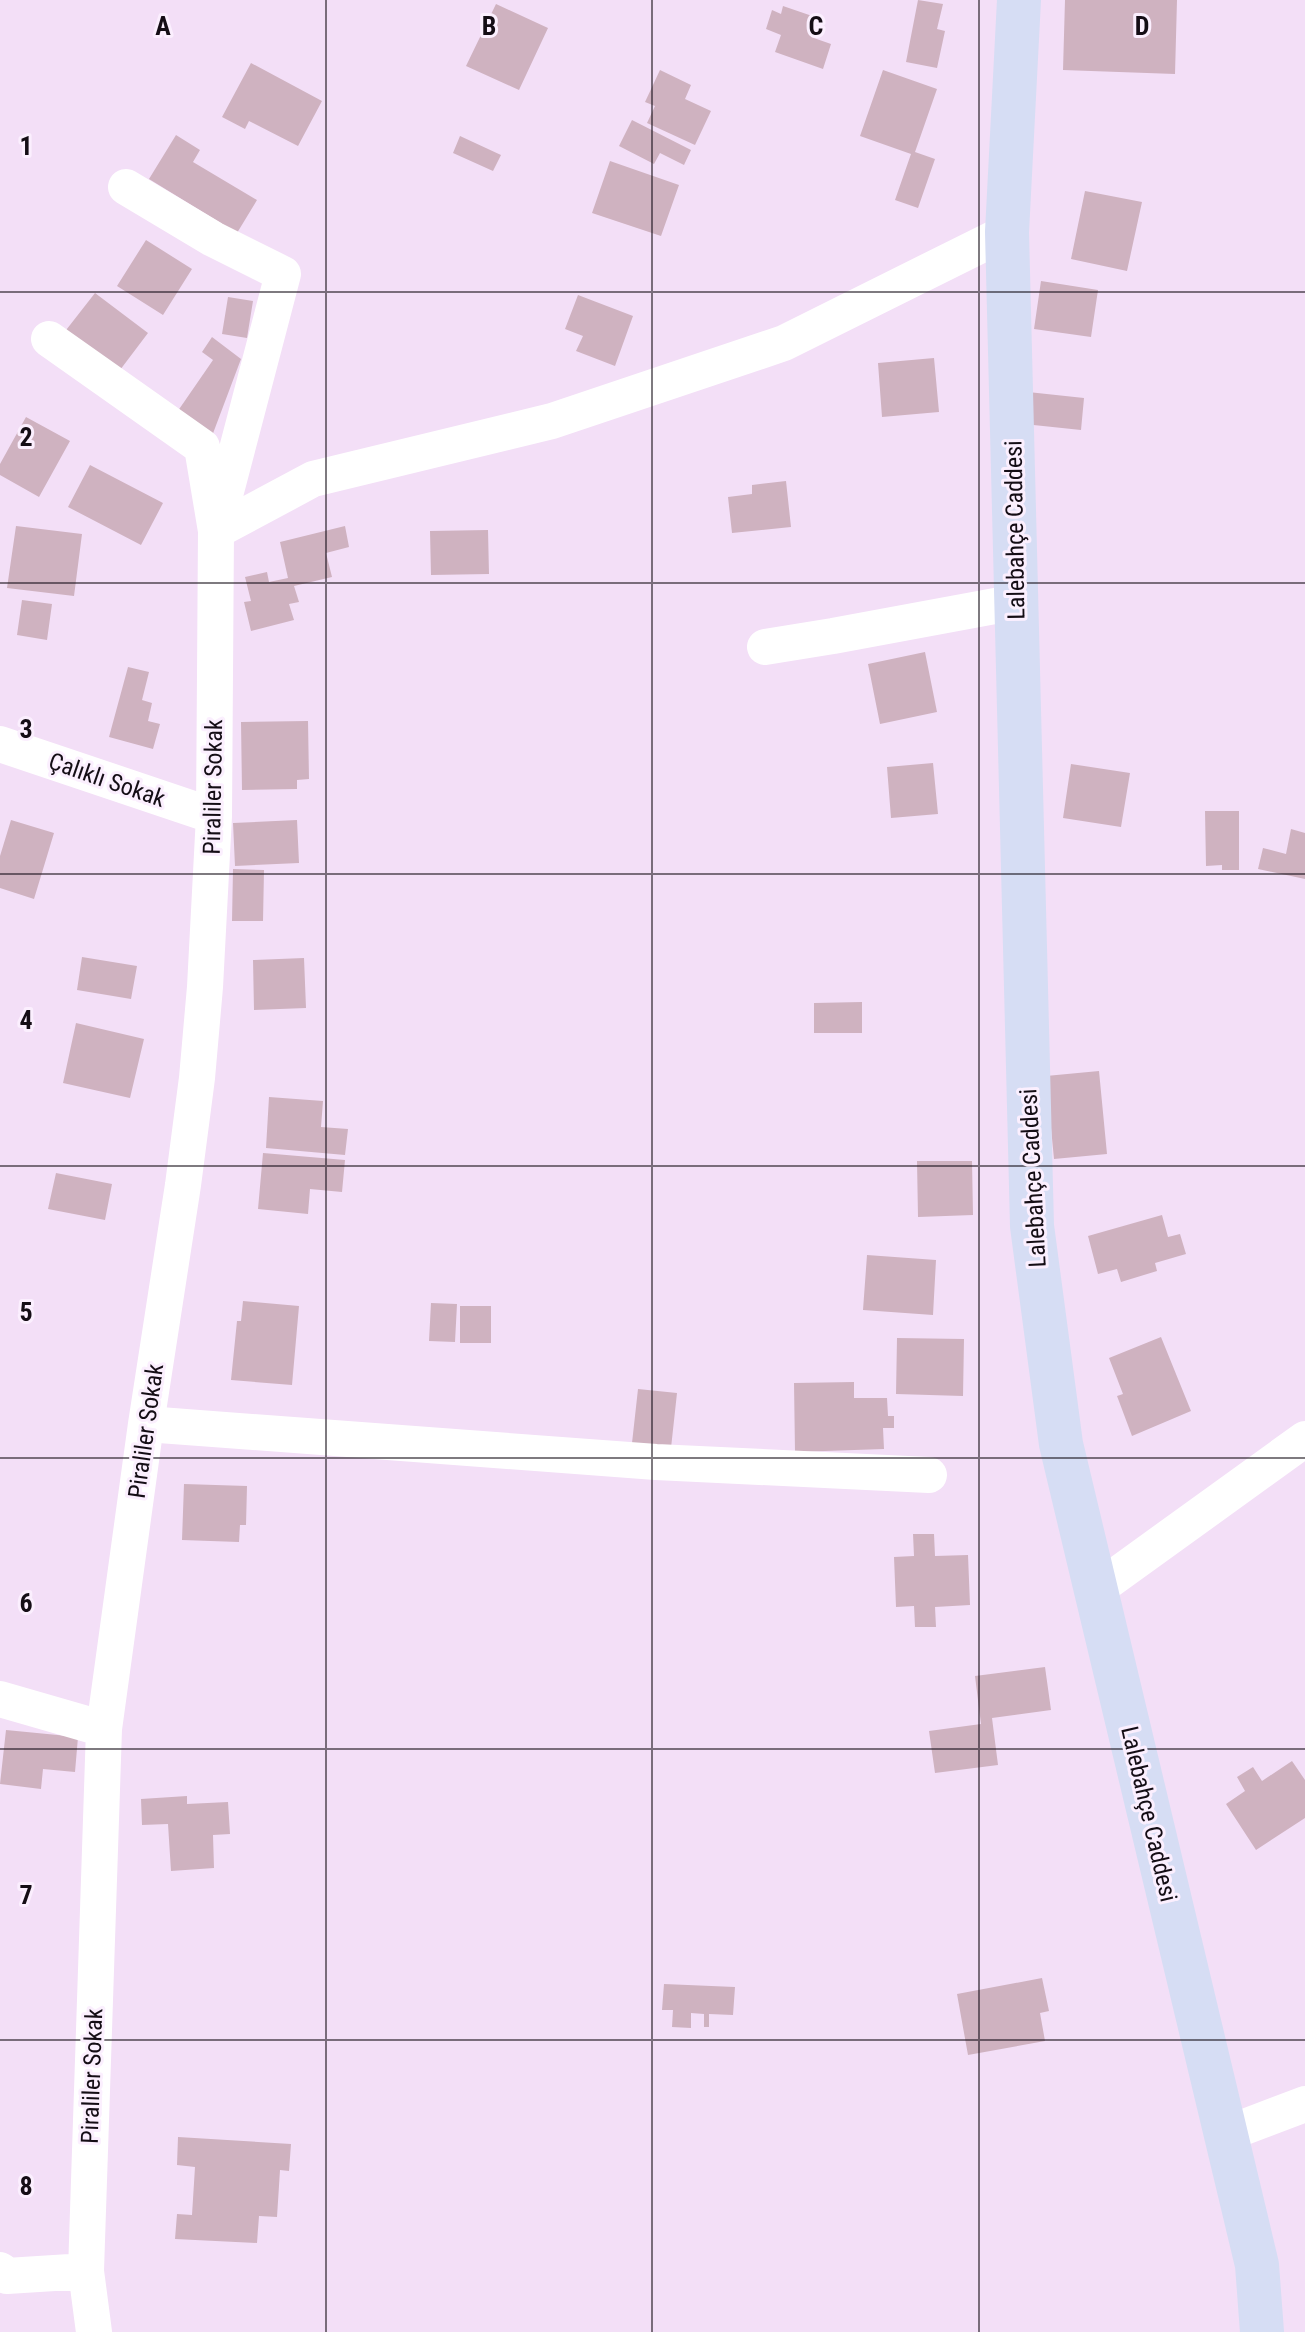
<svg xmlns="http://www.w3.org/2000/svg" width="1305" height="2332" font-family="'Roboto Condensed',sans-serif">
	<rect width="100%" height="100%" fill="#f3dff7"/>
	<!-- building -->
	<path fill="#cfb2c0" d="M918 0 943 4 937 29 945 31 937 68 906 62Z
		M1065 0H1177L1175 74 1063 70Z
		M496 4 548 28 519 90 466 66Z
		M783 6 818 18 811 37 831 44 823 69 775 52 781 35 766 29 772 10 781 14Z
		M251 63 322 101 298 146 249 121 245 129 222 117Z
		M660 70 691 85 685 99 711 111 695 145 647 123 655 106 645 102Z
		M883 70 937 89 915 152 935 159 918 208 895 200 911 154 860 136Z
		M632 120 691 150 684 165 660 153 654 164 619 146Z
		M176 135 200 150 193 162 257 200 237 233 149 179Z
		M460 136 501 155 493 171 453 153Z
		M610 161 679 185 661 236 592 213Z
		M1085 191 1142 202 1127 271 1071 259Z
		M146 240 192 269 163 315 117 286Z
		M1041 281 1098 290 1091 337 1034 329Z
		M95 293 148 333 117 374 63 334Z
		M578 295 633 316 615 366 576 351 583 336 565 329Z
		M228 297 253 301 247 338 222 334Z
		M212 337 241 359 209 444 173 418 213 360 202 352Z
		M934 358 939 412 882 417 878 363Z
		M1028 392 1084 398 1081 430 1024 424Z
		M26 417 70 441 39 497 0 475V464Z
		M90 465 163 503 141 545 68 507Z
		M786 481 791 527 732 533 728 497 752 494V485Z
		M16 526 82 534 74 596 7 588Z
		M345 526 349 547 326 553 332 577 294 586 299 602 289 604 294 620 251 631 244 602 251 601 245 577 267 572 269 582 288 578 280 542Z
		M488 530 489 574 431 575 430 531Z
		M22 600 52 604 47 640 17 635Z
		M925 652 937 712 880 724 868 664Z
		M128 667 149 672 142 700 152 703 148 721 160 724 153 749 109 737Z
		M308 721 309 779 297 780V789L242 790 241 722Z
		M933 763 938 814 891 818 887 767Z
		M1071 764 1130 773 1121 827 1063 818Z
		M1205 811H1239V870H1222V865L1206 866Z
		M11 820 54 833 34 899 0 888V856Z
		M297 820 299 863 235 866 233 823Z
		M1291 829 1305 833V879L1258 869 1263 848 1286 854Z
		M233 869 264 870 263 921H232Z
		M82 957 137 966 131 999 77 990Z
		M304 958 306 1008 254 1010 253 960Z
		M862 1002V1033H814V1003Z
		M76 1023 144 1039 130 1098 63 1083Z
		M1099 1071 1107 1154 1054 1159 1046 1076Z
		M269 1097 323 1101 321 1127 348 1129 345 1155 266 1148Z
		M263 1153 345 1160 342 1192 310 1189 308 1214 258 1209Z
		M917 1161H972L973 1215 918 1217Z
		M56 1173 112 1184 105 1220 48 1209Z
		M1162 1215 1168 1237 1180 1234 1186 1254 1155 1263 1157 1271 1121 1282 1117 1269 1098 1274 1088 1236Z
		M867 1255 936 1260 933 1315 863 1310Z
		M243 1301 299 1306 292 1385 231 1380 237 1321H241Z
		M431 1303 457 1304 455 1342 429 1341Z
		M460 1306H491V1343H460Z
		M1161 1337 1191 1411 1132 1436 1117 1396 1123 1394 1109 1358Z
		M897 1338 964 1339 963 1396 896 1394Z
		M854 1382V1398H887L888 1416H894V1428H883L884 1449 795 1452 794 1383Z
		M638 1389 677 1393 671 1448 632 1443Z
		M184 1484 247 1486 246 1525H240L239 1542 182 1540Z
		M913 1534H934L935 1556 968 1555 970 1605 935 1607 936 1627H915L914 1606 896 1607 894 1557 914 1556Z
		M1045 1667 1051 1710 992 1718 998 1765 935 1773 929 1731 981 1724 975 1676Z
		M6 1730 78 1737 75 1772 43 1769 41 1789 0 1784Z
		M1292 1761 1305 1780V1818L1256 1850 1226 1804 1245 1791 1237 1777 1253 1767 1262 1781Z
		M187 1796V1804L228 1802 230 1834 213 1835 214 1868 171 1871 168 1824 142 1825 141 1799Z
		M1042 1978 1049 2011 1040 2013 1045 2041 968 2055 957 1994Z
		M664 1984 735 1987 733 2015 709 2014V2027H704V2014L691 2013V2028L672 2027 673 2010H662Z
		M178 2137 291 2144 289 2171 280 2170 277 2217 259 2216 257 2243 175 2239 177 2214 192 2215 195 2167 177 2165Z"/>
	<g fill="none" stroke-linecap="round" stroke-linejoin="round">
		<!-- street -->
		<path stroke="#fff" stroke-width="36" d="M126 187 213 239 283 274 219 518
			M49 339 202 447 216 531 214 816 205 987 197 1078 183 1185 146 1424 104 1729 86 2271 94 2332
			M216 531 313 479 552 421 784 343 1007 232
			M765 647 833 636 1017 602
			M0 744 214 816
			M146 1424 656 1462 929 1475
			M1096 1590 1305 1439
			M0 1699 104 1729
			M1226 2134 1305 2104
			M0 2270 7 2276 86 2271"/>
		<!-- secondary -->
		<path stroke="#d6ddf4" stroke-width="44" d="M1019 0 1007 232 1032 1226 1061 1444 1257 2265 1262 2332"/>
	</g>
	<!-- grid -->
	<path fill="none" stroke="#140d15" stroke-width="2" stroke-opacity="0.55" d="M326 0V2332M652 0V2332M979 0V2332M0 292H1305M0 583H1305M0 874H1305M0 1166H1305M0 1458H1305M0 1749H1305M0 2040H1305"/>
	<g text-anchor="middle" stroke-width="6" stroke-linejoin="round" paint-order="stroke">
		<!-- street labels -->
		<g font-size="24" fill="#140d15" stroke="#fbeffe">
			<text transform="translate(1015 530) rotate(-91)" y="8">Lalebahçe Caddesi</text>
			<text transform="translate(107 780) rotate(19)" y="8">Çalıklı Sokak</text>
			<text transform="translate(213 787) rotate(-89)" y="8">Piraliler Sokak</text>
			<text transform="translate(1033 1178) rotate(-93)" y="8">Lalebahçe Caddesi</text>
			<text transform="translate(146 1431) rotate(-82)" y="8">Piraliler Sokak</text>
			<text transform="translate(1149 1814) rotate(77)" y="8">Lalebahçe Caddesi</text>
			<text transform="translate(92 2076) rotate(-88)" y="8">Piraliler Sokak</text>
		</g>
	</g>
	<g font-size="26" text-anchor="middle" font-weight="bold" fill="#140d15" stroke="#fbeffe" stroke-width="6" stroke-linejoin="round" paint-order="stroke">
		<text x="163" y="35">A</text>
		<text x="489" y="35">B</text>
		<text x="816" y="35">C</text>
		<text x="1142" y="35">D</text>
		<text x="26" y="155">1</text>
		<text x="26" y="446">2</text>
		<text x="26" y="738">3</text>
		<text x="26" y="1029">4</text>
		<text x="26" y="1321">5</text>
		<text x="26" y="1612">6</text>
		<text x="26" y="1904">7</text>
		<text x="26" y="2195">8</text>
	</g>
</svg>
